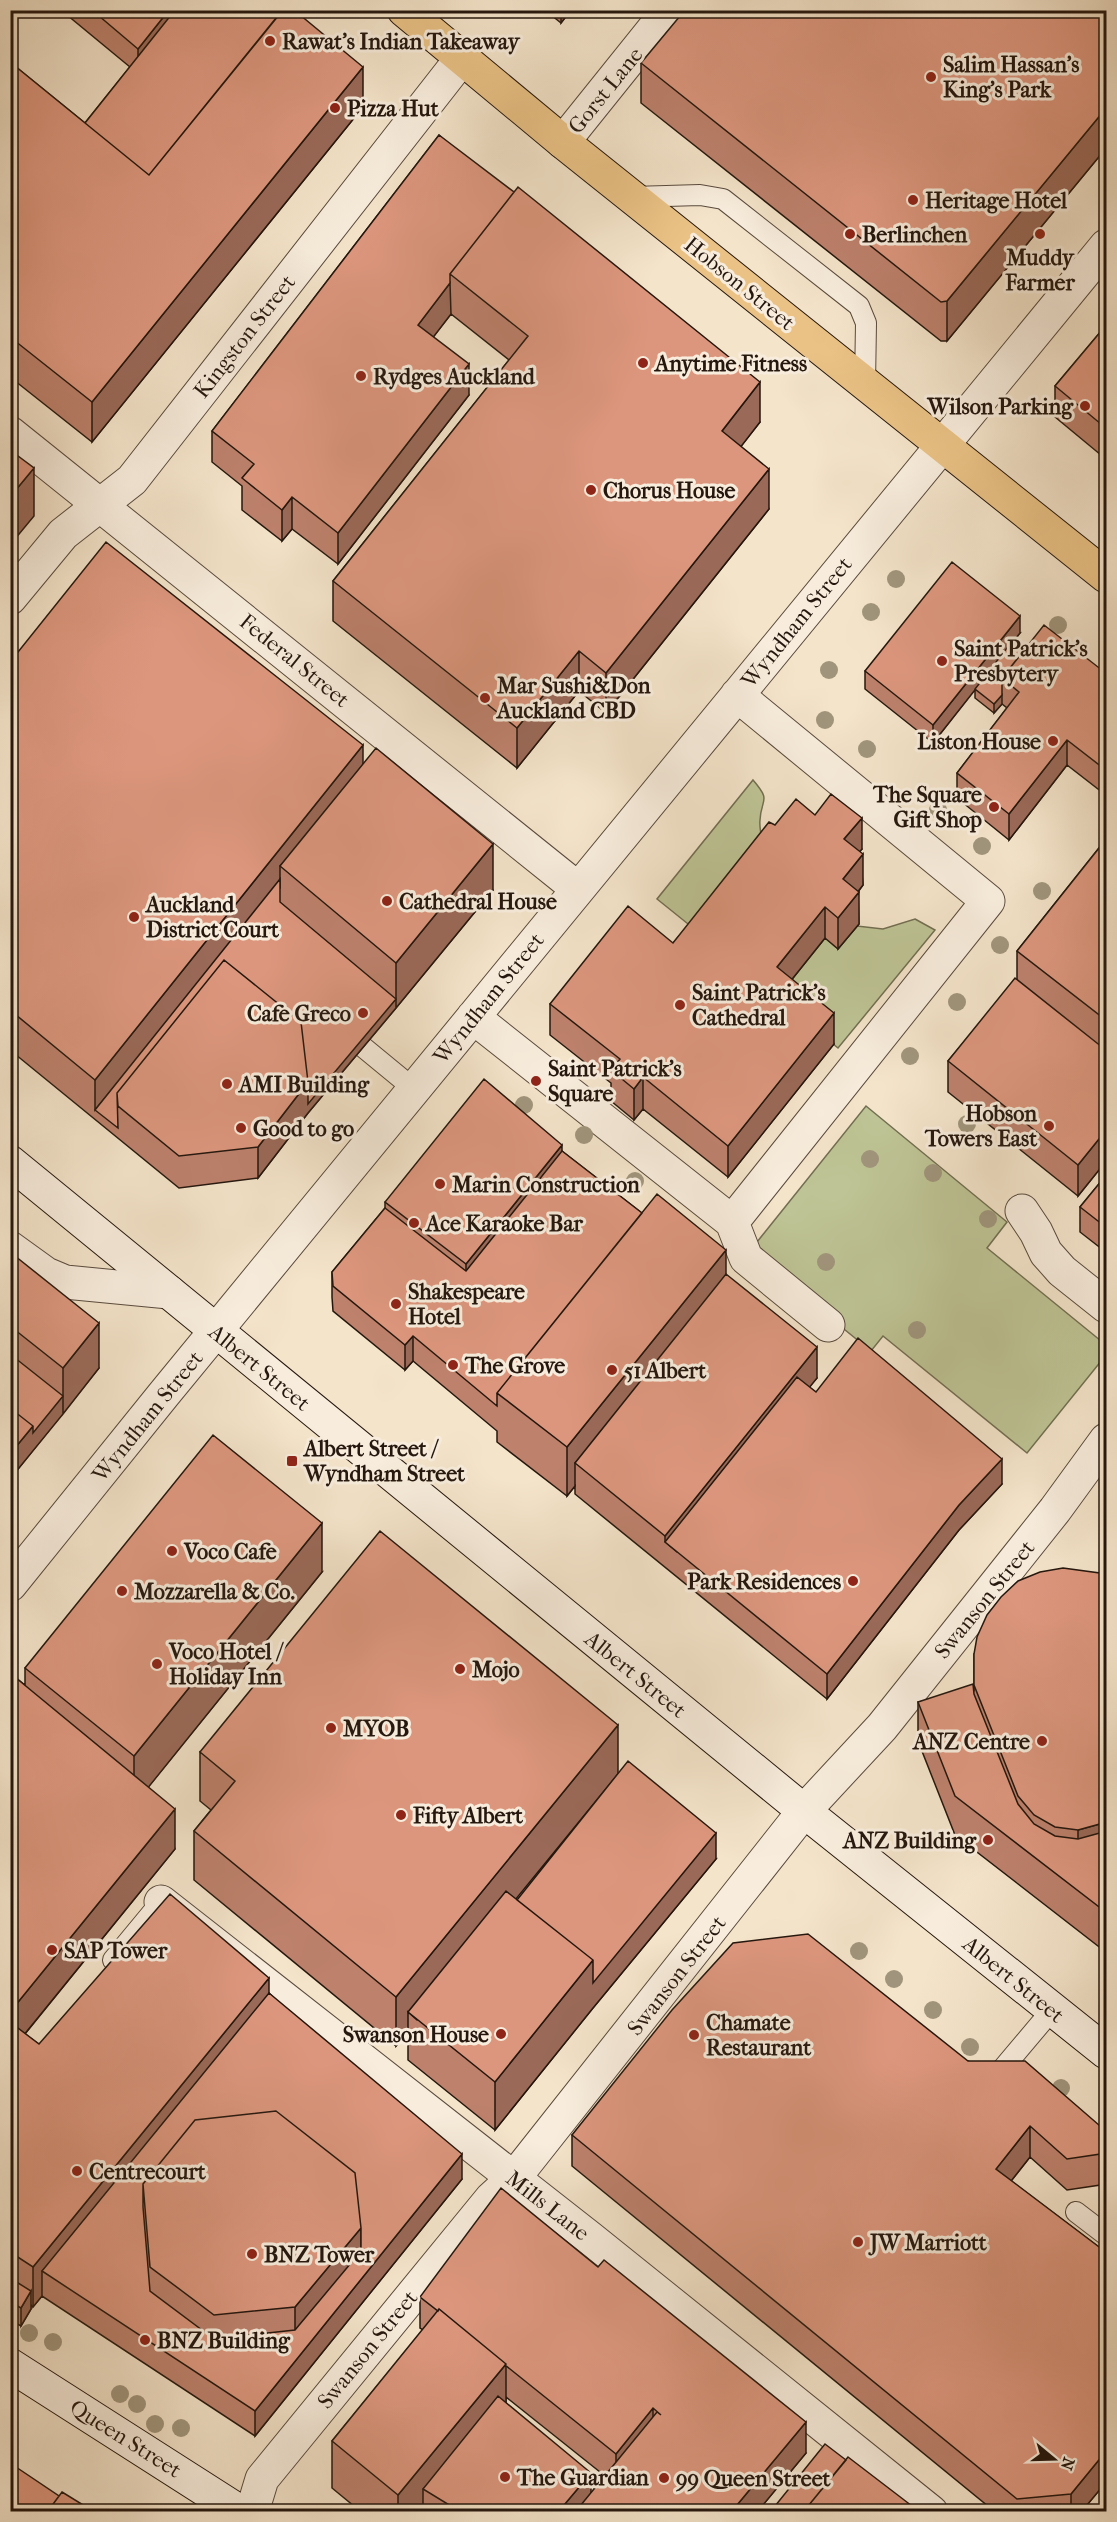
<svg xmlns="http://www.w3.org/2000/svg" width="1117" height="2522" font-family="'IM FELL French Canon',serif">
	<rect width="100%" height="100%" fill="#f4e4ca"/>
	<filter id="stains"><feTurbulence type="fractalNoise" baseFrequency=".00333" numOctaves="4"/><feColorMatrix values="0 0 0 0 .2 0 0 0 0 .09 0 0 0 0 .02 0 0 0 .5 -.17"/></filter>
	<radialGradient id="worn" r=".72"><stop offset=".6" stop-color="#630" stop-opacity="0"/><stop offset="1" stop-color="#630" stop-opacity=".3"/></radialGradient>
	<!-- green -->
	<path fill="#bec495" stroke="#726e52" stroke-width="1.5" d="M753 780C772 802 761 798 760 820 759 829 762 837 763 845L703 936 657 899Z
		M915 919 935 930 838 1048 777 998 825 938 838 949 857 926 883 929Z
		M866 1106 1007 1222 987 1248 1106 1345V1355L1027 1453 883 1336 871 1351 749 1252Z"/>
	<g fill="none" stroke-linecap="round" stroke-linejoin="round">
		<defs>
			<path id="lane" d="M632 197 700 195 723 199 859 306 866 323 865 384
				M363 1047 414 1089
				M113 1960 161 1902
				M993 2080 1052 2010
				M1076 2212 1106 2235"/>
			<path id="street" d="M563 142 669 10
				M10 433 578 889
				M10 598 63 534 132 480 462 58
				M473 1017 732 1222 746 1258 828 1325
				M1022 1211 1036 1232 1046 1253 1062 1271 1106 1306
				M732 1222 988 901 737 695
				M10 1248 46 1274 65 1282 169 1292
				M10 1585 164 1394 1106 246
				M161 1902 590 2238 931 2512
				M252 2512 262 2479 491 2199 514 2178 804 1811 882 1727 1055 1510 1106 1440"/>
			<path id="secondary" d="M10 1162 804 1811 1106 2052
				M10 2365 240 2512"/>
			<path id="primary" d="M404 10 563 142 1106 576"/>
		</defs>
		<!-- lane casing -->
		<use href="#lane" stroke="#594a3d" stroke-width="22"/>
		<!-- street casing -->
		<use href="#street" stroke="#594a3d" stroke-width="35"/>
		<!-- secondary casing -->
		<use href="#secondary" stroke="#25170e" stroke-width="35"/>
		<!-- primary casing -->
		<use href="#primary" stroke="#25170e" stroke-width="35"/>
		<!-- lane -->
		<use href="#lane" stroke="#f8eddd" stroke-width="20"/>
		<!-- street -->
		<use href="#street" stroke="#f8eddd" stroke-width="33"/>
		<!-- secondary -->
		<use href="#secondary" stroke="#f8eddd" stroke-width="33"/>
		<!-- primary -->
		<use href="#primary" stroke="#eac285" stroke-width="33"/>
	</g>
	<!-- trees -->
	<g fill="#a0957c">
		<circle cx="896" cy="579" r="9"/>
		<circle cx="871" cy="612" r="9"/>
		<circle cx="1058" cy="625" r="9"/>
		<circle cx="829" cy="670" r="9"/>
		<circle cx="825" cy="720" r="9"/>
		<circle cx="867" cy="749" r="9"/>
		<circle cx="938" cy="810" r="9"/>
		<circle cx="982" cy="846" r="9"/>
		<circle cx="1042" cy="891" r="9"/>
		<circle cx="1000" cy="945" r="9"/>
		<circle cx="957" cy="1002" r="9"/>
		<circle cx="910" cy="1056" r="9"/>
		<circle cx="524" cy="1105" r="9"/>
		<circle cx="967" cy="1124" r="9"/>
		<circle cx="584" cy="1135" r="9"/>
		<circle cx="870" cy="1159" r="9"/>
		<circle cx="933" cy="1173" r="9"/>
		<circle cx="635" cy="1181" r="9"/>
		<circle cx="988" cy="1219" r="9"/>
		<circle cx="826" cy="1262" r="9"/>
		<circle cx="917" cy="1330" r="9"/>
		<circle cx="859" cy="1951" r="9"/>
		<circle cx="894" cy="1979" r="9"/>
		<circle cx="933" cy="2010" r="9"/>
		<circle cx="970" cy="2047" r="9"/>
		<circle cx="1061" cy="2088" r="9"/>
		<circle cx="29" cy="2333" r="9"/>
		<circle cx="53" cy="2342" r="9"/>
		<circle cx="120" cy="2394" r="9"/>
		<circle cx="137" cy="2404" r="9"/>
		<circle cx="155" cy="2424" r="9"/>
		<circle cx="181" cy="2428" r="9"/>
	</g>
	<!-- wall -->
	<path fill="#bd816c" stroke="#25170e" stroke-width="1.5" fill-rule="evenodd" d="M61 10H267L363 107 92 442 10 377V62L85 123 130 67Z
		M545 10H571L561 23Z
		M1107 10V147L947 341H941L641 103V63Z
		M439 135 760 422 741 446 769 509 606 713 579 691 517 768 333 621V581L509 360 451 314 433 337 469 395 338 564 292 529 282 541 242 510V486L212 462V431Z
		M1107 324V460L1055 417V386Z
		M1020 633 1015 639 1026 648 1107 674V796L1067 765 1009 840 957 798V773L1007 708 1002 704 994 713 975 698V689L933 743 865 689V671Z
		M10 662 363 764 493 890 396 1008 308 1113 258 1178 179 1188 10 1050Z
		M815 815 862 849 860 851 863 885 858 892 859 924 838 949 825 938 792 979 834 1044 728 1177 643 1109 634 1120 611 1101V1083L550 1035V1004L673 943 775 825Z
		M1107 838V1160L1078 1196 948 1092V1061L1017 979V951Z
		M562 1151 642 1213 726 1275 817 1378 809 1387 816 1392 1002 1484 959 1530 827 1699 575 1494V1486L567 1496 497 1442V1431L413 1361 405 1370 333 1311 332 1297V1272L385 1208V1202Z
		M1107 1174V1253L1080 1232V1207Z
		M10 1252 99 1368 10 1479Z
		M322 1572 148 1787 175 1849 25 2034 39 2044 269 1993 462 2179 255 2436 42 2296 33 2307 31 2305V2309L21 2326 10 2320V1673L25 1685V1668Z
		M1107 1574V1953L955 1835 918 1741V1702L974 1691V1654Z
		M200 1752 517 1900 716 1859 593 2008 495 2130 408 2060V2031L396 2046 194 1880V1831L211 1810 200 1801Z
		M968 2061 1107 2132V2184L1067 2190 1030 2157 1011 2181 1107 2253V2481L1082 2511H994L572 2166V2135Z
		M420 2297 806 2453 758 2511H360L332 2488V2441L423 2330 420 2328ZM506 2397 605 2476 591 2493 506 2403Z"/>
	<!-- shaded-wall -->
	<path fill="#9a6958" stroke="#25170e" stroke-width="1.5" d="M169 10H189L138 74V49Z
		M561 10H571L561 23Z
		M363 67V107L92 442V402Z
		M1107 107V147L947 341V301Z
		M450 283 451 314 418 357V325Z
		M469 364V395L338 564V533Z
		M760 382V422L722 471V431Z
		M34 468V516L10 545V497Z
		M769 469V509L606 713V673Z
		M292 497V529L282 541V510Z
		M1020 616V633L933 743V725Z
		M579 651V691L517 768V728Z
		M1002 695V704L994 713V704Z
		M1067 740V765L1009 840V814Z
		M363 745V785L280 866V888L95 1110V1080Z
		M862 818V849L844 870V839Z
		M493 844V890L396 1008V963Z
		M863 854V885L843 911V879Z
		M859 892V924L838 949V918Z
		M825 907V938L777 998V967Z
		M396 999V1008L308 1113 258 1178V1147L308 1082Z
		M834 1013V1044L728 1177V1146Z
		M643 1077V1109L634 1120V1089Z
		M1107 1129V1160L1078 1196V1165Z
		M562 1145V1176L466 1296V1264Z
		M726 1250V1299L575 1463V1486L567 1496V1447Z
		M99 1323V1368L63 1414V1368Z
		M413 1336V1361L405 1370V1345Z
		M817 1347V1378L677 1552 665 1542V1536Z
		M63 1396V1414L10 1479V1454L33 1426Z
		M1002 1459V1484L959 1530 827 1699V1674L959 1505Z
		M322 1523V1572L134 1805V1756Z
		M618 1725V1774L417 2020 408 2012V2031L396 2046V1997Z
		M175 1809V1849L10 2052V2012Z
		M1107 1822V1871L1078 1878V1830Z
		M716 1833V1859L593 2008 495 2130V2082L593 1960Z
		M269 1978V2018L42 2271V2296L33 2307V2267Z
		M1030 2126V2157L996 2200V2169Z
		M462 2154V2179L255 2436V2411Z
		M361 2228V2276L295 2355V2307Z
		M31 2291V2309L21 2326V2308Z
		M506 2364V2412L423 2489V2511H398V2495Z
		M653 2408V2439L616 2485V2454Z
		M806 2422V2453L758 2511H732Z
		M1107 2450V2481L1082 2511H1071V2494Z
		M591 2473V2511H559Z"/>
	<!-- building -->
	<path fill="#dc967d" stroke="#25170e" stroke-width="1.5" fill-rule="evenodd" d="M92 10H169L138 49Z
		M175 10H267L276 18 149 175 85 123Z
		M283 10H294L363 67 92 402 10 337V62L149 175Z
		M685 10H1107V107L947 301 941 302 641 63Z
		M439 135 514 192 450 274V283L418 325 469 364 338 533 292 497 282 510 242 478 254 464 212 431Z
		M518 187 760 382 722 431 769 469 606 673 579 651 517 728 333 581 528 336 450 274Z
		M1107 324V429L1055 386Z
		M10 450 34 468 10 497Z
		M106 542 363 745 95 1080 10 1010V662Z
		M952 562 1020 616 933 725 865 671Z
		M1044 625 1107 674V771L1067 740 1009 814 957 773 1019 692 1002 678Z
		M1014 639 1026 648 1002 678V695L994 704 975 689Z
		M376 748 493 844 396 963 280 866Z
		M831 794 862 818 844 839 863 854 843 879 859 892 838 918 825 907 777 967 834 1013 728 1146 643 1077 634 1089 611 1070 620 1059 550 1004 628 906 673 943 769 822 775 825 796 799 815 815Z
		M1107 838V1021L1017 951Z
		M280 879V902L396 999 308 1104V1082L301 1022 224 960 117 1093 118 1128 95 1110Z
		M224 960 301 1022 308 1082 258 1147 179 1156 118 1106 117 1093Z
		M1015 978 1107 1051V1129L1078 1165 948 1061Z
		M484 1079 562 1145 466 1264 385 1202Z
		M562 1151 642 1213 497 1393V1406L413 1336 405 1345 333 1286 332 1272 385 1208 466 1271Z
		M1107 1174V1228L1080 1207Z
		M657 1194 726 1250 567 1447 497 1393Z
		M10 1252 99 1323 63 1368 10 1326Z
		M726 1274 817 1347 665 1536 575 1463Z
		M858 1338 1002 1459 959 1505 827 1674 665 1542 797 1377 816 1392Z
		M10 1354 63 1396 33 1433V1426L10 1408Z
		M10 1408 33 1426 10 1454Z
		M213 1435 322 1523 134 1756 25 1668Z
		M380 1531 618 1725 396 1997 194 1831 235 1781 200 1752Z
		M1063 1568 1107 1574V1822L1078 1830 1055 1827 1034 1815 1018 1796 974 1685V1654L977 1637 987 1615 1001 1597 1018 1581 1040 1572Z
		M10 1673 175 1809 10 2012Z
		M973 1684 974 1694 1018 1804 1034 1824 1055 1836 1078 1839 1107 1831V1913L955 1796 918 1702Z
		M628 1761 716 1833 593 1983V1960L517 1900Z
		M506 1891 593 1960 495 2082 408 2012Z
		M170 1894 269 1978 33 2267 10 2252V2022L39 2044Z
		M808 1934 968 2061H1025L1107 2132V2153L1067 2159 1030 2126 996 2169 1107 2253V2450L1071 2494 1017 2499 572 2135 672 2010 733 1943Z
		M269 1993 462 2154 255 2411 42 2271ZM276 2111 355 2173 361 2228V2251L295 2330 214 2339 150 2291 143 2207V2184L195 2120Z
		M276 2111 355 2173 361 2228 295 2307 214 2315 150 2267 143 2184 195 2120Z
		M501 2188 598 2267 604 2260 806 2422 732 2511H576L657 2412 661 2415 653 2408 616 2454 505 2365 506 2364 439 2309 438 2311 420 2297Z
		M10 2278 31 2291 21 2308 10 2302Z
		M439 2309 506 2364 398 2495 332 2441Z
		M498 2396 591 2473 559 2511H459L423 2489Z
		M825 2444 846 2460 804 2511H771Z
		M848 2457 912 2506 907 2511H804Z
		M10 2463 59 2496 48 2511H10Z
		M62 2492 93 2511H48Z"/>
	<!-- markers -->
	<g fill="#8f2418" stroke="#f8eddd" stroke-width="2">
		<circle cx="270" cy="41" r="6"/>
		<circle cx="931" cy="77" r="6"/>
		<circle cx="335" cy="108" r="6"/>
		<circle cx="913" cy="200" r="6"/>
		<circle cx="850" cy="234" r="6"/>
		<circle cx="1040" cy="234" r="6"/>
		<circle cx="643" cy="363" r="6"/>
		<circle cx="361" cy="376" r="6"/>
		<circle cx="1085" cy="406" r="6"/>
		<circle cx="591" cy="490" r="6"/>
		<circle cx="942" cy="661" r="6"/>
		<circle cx="485" cy="698" r="6"/>
		<circle cx="1053" cy="741" r="6"/>
		<circle cx="994" cy="807" r="6"/>
		<circle cx="387" cy="901" r="6"/>
		<circle cx="134" cy="917" r="6"/>
		<circle cx="680" cy="1005" r="6"/>
		<circle cx="363" cy="1013" r="6"/>
		<circle cx="536" cy="1081" r="6"/>
		<circle cx="227" cy="1084" r="6"/>
		<circle cx="1049" cy="1126" r="6"/>
		<circle cx="241" cy="1128" r="6"/>
		<circle cx="440" cy="1184" r="6"/>
		<circle cx="414" cy="1223" r="6"/>
		<circle cx="396" cy="1304" r="6"/>
		<circle cx="453" cy="1365" r="6"/>
		<circle cx="612" cy="1370" r="6"/>
		<rect x="286" y="1455" width="12" height="12" rx="3"/>
		<circle cx="172" cy="1551" r="6"/>
		<circle cx="853" cy="1581" r="6"/>
		<circle cx="122" cy="1591" r="6"/>
		<circle cx="157" cy="1664" r="6"/>
		<circle cx="460" cy="1669" r="6"/>
		<circle cx="331" cy="1728" r="6"/>
		<circle cx="1042" cy="1741" r="6"/>
		<circle cx="401" cy="1815" r="6"/>
		<circle cx="988" cy="1840" r="6"/>
		<circle cx="52" cy="1950" r="6"/>
		<circle cx="501" cy="2034" r="6"/>
		<circle cx="694" cy="2035" r="6"/>
		<circle cx="77" cy="2171" r="6"/>
		<circle cx="858" cy="2242" r="6"/>
		<circle cx="252" cy="2254" r="6"/>
		<circle cx="145" cy="2340" r="6"/>
		<circle cx="505" cy="2477" r="6"/>
		<circle cx="664" cy="2478" r="6"/>
	</g>
	<g text-anchor="middle" stroke-width="6" stroke-linejoin="round" paint-order="stroke">
		<!-- poi labels -->
		<g font-size="22" font-weight="bold" fill="#25170e" stroke="#f8eddd" text-anchor="start">
			<text x="282" y="49">Rawat's Indian Takeaway</text>
			<text x="943" y="72">Salim Hassan's<tspan x="943" dy="25">King's Park</tspan></text>
			<text x="347" y="116">Pizza Hut</text>
			<text x="925" y="208">Heritage Hotel</text>
			<text x="862" y="242">Berlinchen</text>
			<text x="1040" y="265" text-anchor="middle">Muddy<tspan x="1040" dy="25">Farmer</tspan></text>
			<text x="655" y="371">Anytime Fitness</text>
			<text x="373" y="384">Rydges Auckland</text>
			<text x="1073" y="414" text-anchor="end">Wilson Parking</text>
			<text x="603" y="498">Chorus House</text>
			<text x="954" y="656">Saint Patrick's<tspan x="954" dy="25">Presbytery</tspan></text>
			<text x="497" y="693">Mar Sushi&amp;Don<tspan x="497" dy="25">Auckland CBD</tspan></text>
			<text x="1041" y="749" text-anchor="end">Liston House</text>
			<text x="982" y="802" text-anchor="end">The Square<tspan x="982" dy="25">Gift Shop</tspan></text>
			<text x="399" y="909">Cathedral House</text>
			<text x="146" y="912">Auckland<tspan x="146" dy="25">District Court</tspan></text>
			<text x="692" y="1000">Saint Patrick’s<tspan x="692" dy="25">Cathedral</tspan></text>
			<text x="351" y="1021" text-anchor="end">Cafe Greco</text>
			<text x="548" y="1076">Saint Patrick's<tspan x="548" dy="25">Square</tspan></text>
			<text x="239" y="1092">AMI Building</text>
			<text x="1037" y="1121" text-anchor="end">Hobson<tspan x="1037" dy="25">Towers East</tspan></text>
			<text x="253" y="1136">Good to go</text>
			<text x="452" y="1192">Marin Construction</text>
			<text x="426" y="1231">Ace Karaoke Bar</text>
			<text x="408" y="1299">Shakespeare<tspan x="408" dy="25">Hotel</tspan></text>
			<text x="465" y="1373">The Grove</text>
			<text x="624" y="1378">51 Albert</text>
			<text x="304" y="1456">Albert Street /<tspan x="304" dy="25">Wyndham Street</tspan></text>
			<text x="184" y="1559">Voco Cafe</text>
			<text x="841" y="1589" text-anchor="end">Park Residences</text>
			<text x="134" y="1599">Mozzarella &amp; Co.</text>
			<text x="169" y="1659">Voco Hotel /<tspan x="169" dy="25">Holiday Inn</tspan></text>
			<text x="472" y="1677">Mojo</text>
			<text x="343" y="1736">MYOB</text>
			<text x="1030" y="1749" text-anchor="end">ANZ Centre</text>
			<text x="413" y="1823">Fifty Albert</text>
			<text x="976" y="1848" text-anchor="end">ANZ Building</text>
			<text x="64" y="1958">SAP Tower</text>
			<text x="706" y="2030">Chamate<tspan x="706" dy="25">Restaurant</tspan></text>
			<text x="489" y="2042" text-anchor="end">Swanson House</text>
			<text x="89" y="2179">Centrecourt</text>
			<text x="870" y="2250">JW Marriott</text>
			<text x="264" y="2262">BNZ Tower</text>
			<text x="157" y="2348">BNZ Building</text>
			<text x="517" y="2485">The Guardian</text>
			<text x="676" y="2486">99 Queen Street</text>
		</g>
		<!-- street labels -->
		<g font-size="22" fill="#25170e" stroke="#f8eddd">
			<text transform="translate(605 90) rotate(-51)" y="8">Gorst Lane</text>
			<text transform="translate(740 283) rotate(39)" y="8">Hobson Street</text>
			<text transform="translate(244 336) rotate(-52)" y="8">Kingston Street</text>
			<text transform="translate(796 622) rotate(-51)" y="8">Wyndham Street</text>
			<text transform="translate(295 660) rotate(39)" y="8">Federal Street</text>
			<text transform="translate(488 998) rotate(-51)" y="8">Wyndham Street</text>
			<text transform="translate(260 1367) rotate(39)" y="8">Albert Street</text>
			<text transform="translate(147 1416) rotate(-51)" y="8">Wyndham Street</text>
			<text transform="translate(984 1599) rotate(-51)" y="8">Swanson Street</text>
			<text transform="translate(636 1674) rotate(39)" y="8">Albert Street</text>
			<text transform="translate(676 1975) rotate(-52)" y="8">Swanson Street</text>
			<text transform="translate(1014 1979) rotate(39)" y="8">Albert Street</text>
			<text transform="translate(548 2205) rotate(38)" y="8">Mills Lane</text>
			<text transform="translate(367 2349) rotate(-51)" y="8">Swanson Street</text>
			<text transform="translate(126 2438) rotate(32)" y="8">Queen Street</text>
		</g>
	</g>
	<!-- margin -->
	<rect width="1117" height="2522" fill="none" stroke="#f4e4ca" stroke-width="36"/>
	<rect x="12" y="12" width="1093" height="2498" fill="none" stroke="#25170e" stroke-width="3"/>
	<rect x="18" y="18" width="1081" height="2486" fill="none" stroke="#25170e" stroke-width="1.5"/>
	<!-- north arrow -->
	<g transform="translate(1054 2459) rotate(109)" stroke="#f8eddd" stroke-width="4.5" paint-order="stroke">
	<path d="M0-4.5L10 22L0 15L-10 22Z" fill="#25170e"/>
	<text y="-9" font-size="16" font-weight="bold" text-anchor="middle" fill="#25170e">N</text>
	</g>
	<rect width="100%" height="100%" filter="url(#stains)"/>
	<rect width="100%" height="100%" fill="url(#worn)"/>
</svg>
